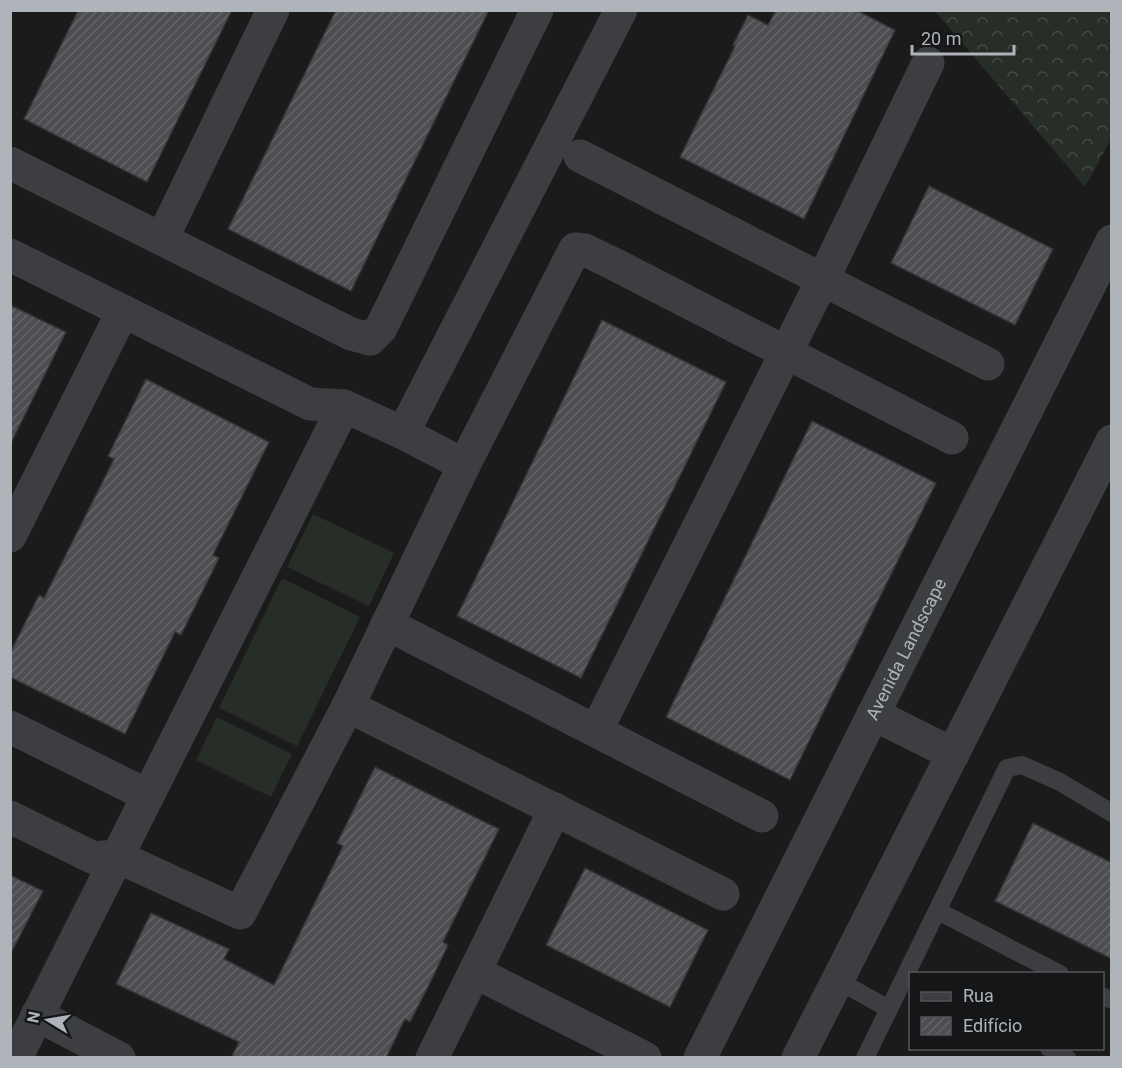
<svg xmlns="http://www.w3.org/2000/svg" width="1122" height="1068" font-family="Roboto,sans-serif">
	<defs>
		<pattern id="forest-crowns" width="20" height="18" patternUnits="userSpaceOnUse" patternTransform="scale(1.5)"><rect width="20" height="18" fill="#272e27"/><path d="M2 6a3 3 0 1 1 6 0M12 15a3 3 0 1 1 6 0" fill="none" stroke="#444a44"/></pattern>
		<pattern id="building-hatch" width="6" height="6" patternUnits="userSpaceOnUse" patternTransform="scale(1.5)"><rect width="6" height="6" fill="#4d4e51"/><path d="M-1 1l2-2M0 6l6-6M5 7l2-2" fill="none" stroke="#646568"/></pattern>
	</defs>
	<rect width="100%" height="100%" fill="#1b1b1c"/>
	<!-- forest -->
	<path fill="url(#forest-crowns)" d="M935 11H1111V139L1085 187Z"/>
	<!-- pitch -->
	<path fill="#272e27" d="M313 514 394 553 369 606 287 567Z
		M282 578 360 617 297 746 219 708Z
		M217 717 292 754 271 797 196 760Z"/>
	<!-- building -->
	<path fill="url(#building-hatch)" stroke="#353538" stroke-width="1.5" d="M232 10 147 182 24 119 78 11Z
		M336 10H489L351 291 228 229Z
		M776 10H856L895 30 804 219 680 157 735 46 733 45 748 15 768 25Z
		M929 186 1053 249 1015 325 891 263Z
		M10 305 66 332 10 445Z
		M602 320 726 382 581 678 457 616Z
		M146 379 269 442 213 555 219 558 181 635 175 632 125 734 10 677V653L39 595 44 598 114 459 108 456Z
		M812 421 936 483 790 780 666 717Z
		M375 767 499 829 443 942 448 945 433 977 410 1022 405 1019 386 1058H231L239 1042 116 984 151 913 229 949 224 959 274 985 343 846 337 843Z
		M1033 823 1112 863V959L995 901Z
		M585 868 708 930 670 1007 546 945Z
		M10 875 43 891 10 955Z"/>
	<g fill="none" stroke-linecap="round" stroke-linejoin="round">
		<!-- service -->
		<path stroke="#3c3e41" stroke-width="18" d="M938 911 1060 974
			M837 980 889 1009
			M1102 996 1112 1000
			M1049 1048 1067 1058
			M865 1058 1007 768 1022 765 1060 782 1112 813"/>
		<!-- minor -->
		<g stroke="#3c3e41" stroke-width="33">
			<path d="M580 156 988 364"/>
			<path d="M10 163 351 334 370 339 381 328 537 10"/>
			<path d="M162 239 273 10"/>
			<path d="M10 255 310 404 344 406 403 433"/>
			<path d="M464 465 575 249 585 250 616 265 952 438"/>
			<path d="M10 536 123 311"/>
			<path d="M387 624 762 816"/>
			<path d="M348 706 723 894"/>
			<path d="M873 714 953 754"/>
			<path d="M10 727 147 795"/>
			<path d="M597 729 823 279 928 63"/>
			<path d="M10 817 94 858 116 856 240 913 348 706 464 465 403 433 621 10"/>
			<path d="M475 972 645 1058"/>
			<path d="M37 1015 119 1058"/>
			<path d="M16 1058 344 406"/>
			<path d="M432 1058 555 809"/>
			<path id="s1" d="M700 1058 1112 241"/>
			<path d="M798 1058 1112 441"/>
		</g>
	</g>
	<g text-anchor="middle" stroke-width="5" stroke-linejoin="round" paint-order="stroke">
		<!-- street labels -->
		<g font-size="18" fill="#afb4ba" stroke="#151617">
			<text dy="6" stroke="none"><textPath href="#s1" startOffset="458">Avenida Landscape</textPath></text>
		</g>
	</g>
	<!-- border -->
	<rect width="1122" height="1068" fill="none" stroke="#afb4ba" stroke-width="24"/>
	<!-- legend -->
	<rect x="909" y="972" width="195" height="78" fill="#151617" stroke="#535558" stroke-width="1.5"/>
	<rect x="921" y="992" width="30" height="9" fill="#3c3e41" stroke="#535558" stroke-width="1.5"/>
	<text x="963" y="1002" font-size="18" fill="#afb4ba">Rua</text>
	<rect x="921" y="1017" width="30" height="18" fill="url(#building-hatch)" stroke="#535558" stroke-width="1.5"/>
	<text x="963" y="1032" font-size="18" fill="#afb4ba">Edifício</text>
	<!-- north arrow -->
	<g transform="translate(48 1020) rotate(281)" stroke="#151617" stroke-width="4.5" paint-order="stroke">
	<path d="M0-4.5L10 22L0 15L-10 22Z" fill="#afb4ba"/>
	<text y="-9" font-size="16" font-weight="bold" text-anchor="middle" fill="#afb4ba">N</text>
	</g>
	<!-- scale -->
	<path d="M912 45v9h102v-9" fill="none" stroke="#afb4ba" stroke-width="3"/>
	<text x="921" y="45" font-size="18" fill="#afb4ba" stroke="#151617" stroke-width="4.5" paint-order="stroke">20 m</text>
</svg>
